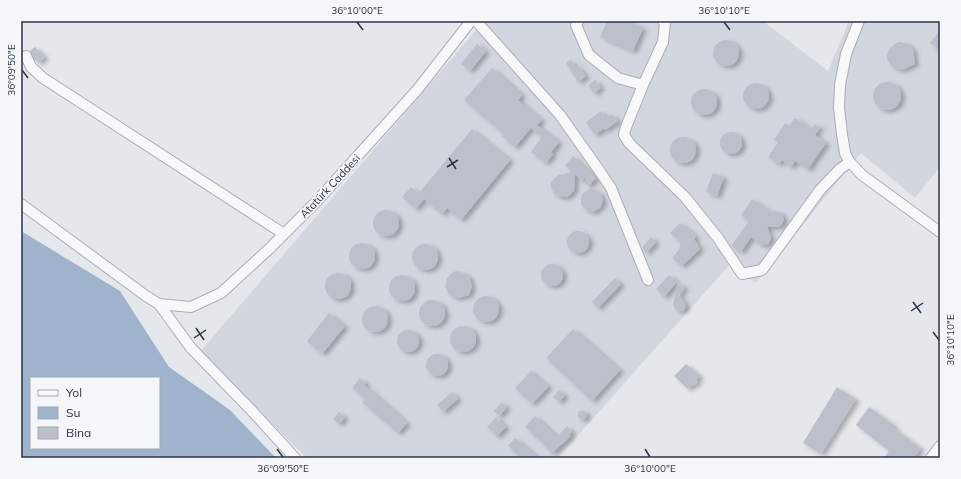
<svg xmlns="http://www.w3.org/2000/svg" width="961" height="479" font-family="Mulish,sans-serif">
	<defs>
		<filter id="shadow"><feDropShadow dx="4" dy="2.5" stdDeviation="2" flood-color="#0004"/></filter>
	</defs>
	<rect width="100%" height="100%" fill="#e4e7ec"/>
	<!-- built -->
	<path fill="#d2d6de" d="M484 21H763L828 71 849 21H940V167L915 198 861 153 756 283 731 263 558 458H307L199 353Z"/>
	<!-- water -->
	<path fill="#9fb4cc" fill-rule="evenodd" d="M21 231 120 291 169 367 230 410 276 458H21ZM31 378H159V448H31Z"/>
	<!-- building -->
	<path fill="#bbc0ca" filter="url(#shadow)" d="M607 21H628L643 28 633 51 600 37Z
		M940 30V51L930 43Z
		M713 53a13 13 0 1 1 26 0a13 13 0 1 1-26 0Z
		M900 42 908 44 913 50 915 64 902 70 898 69 891 66 887 59V55L890 48 896 43Z
		M477 44 486 51 470 71 461 64Z
		M35 47 45 57 39 63 34 59 30 51Z
		M571 60 576 68 578 66 586 76 578 82 566 63Z
		M492 68 522 95 518 100 542 120 537 125 559 142 551 152 553 154 546 163 531 152 542 137 531 128 515 147 502 136 504 134 464 100Z
		M595 80 601 88 594 93 588 85Z
		M873 96a14 14 0 1 1 28 0a14 14 0 1 1-28 0Z
		M743 96a13 13 0 1 1 26 0a13 13 0 1 1-26 0Z
		M691 102a13 13 0 1 1 26 0a13 13 0 1 1-26 0Z
		M601 111 606 118 612 114 618 121 605 130 604 128 595 135 586 122Z
		M795 118 811 129 815 124 820 127 815 135 826 143 808 169 795 161 791 167 782 160 779 164 768 157 778 142 774 140 785 123 789 126Z
		M472 129 510 160 461 220 447 208 442 214 424 199 416 209 402 197 411 187 419 193Z
		M720 143a11 11 0 1 1 22 0a11 11 0 1 1-22 0Z
		M670 150a13 13 0 1 1 26 0a13 13 0 1 1-26 0Z
		M573 156 596 178 588 186 585 183 586 176 582 181 575 174 574 191 567 197H560L554 194 551 187V183L553 180 558 175 572 172 565 166Z
		M713 173 724 177 717 196 706 192Z
		M591 188 601 194 603 201 600 208 593 212 586 210 581 204V200L582 194Z
		M752 199 771 212 774 211 780 212 782 214 784 220 781 225 778 227H767L771 238 768 244 765 245 759 244 751 237 741 252 731 246 749 221 741 215Z
		M373 223a13 13 0 1 1 26 0a13 13 0 1 1-26 0Z
		M680 223 696 236 694 239 700 249 682 266 672 258 680 248V242L670 233Z
		M567 242a11 11 0 1 1 22 0a11 11 0 1 1-22 0Z
		M651 237 656 242 646 253 642 247Z
		M349 256a13 13 0 1 1 26 0a13 13 0 1 1-26 0Z
		M412 257a13 13 0 1 1 26 0a13 13 0 1 1-26 0Z
		M541 275a11 11 0 1 1 22 0a11 11 0 1 1-22 0Z
		M457 271 466 274 469 277 472 286 469 295 458 298 449 295 445 286 447 278 453 272Z
		M325 286a13 13 0 1 1 26 0a13 13 0 1 1-26 0Z
		M389 288a13 13 0 1 1 26 0a13 13 0 1 1-26 0Z
		M669 275 677 282 664 297 656 289Z
		M615 278 621 284 598 308 592 302Z
		M678 282 685 288 679 295 686 305 684 310 682 311 676 310 673 305Z
		M473 309a13 13 0 1 1 26 0a13 13 0 1 1-26 0Z
		M419 313a13 13 0 1 1 26 0a13 13 0 1 1-26 0Z
		M362 319a13 13 0 1 1 26 0a13 13 0 1 1-26 0Z
		M329 313 345 326 322 354 307 341Z
		M450 339a13 13 0 1 1 26 0a13 13 0 1 1-26 0Z
		M573 329 620 370 592 401 546 358Z
		M397 341a11 11 0 1 1 22 0a11 11 0 1 1-22 0Z
		M426 365a11 11 0 1 1 22 0a11 11 0 1 1-22 0Z
		M686 364 700 376 696 380 698 382 693 386 692 385 688 389 674 376Z
		M532 370 535 376 549 386 532 404 515 388Z
		M360 378 366 383 364 385 407 423 398 433 362 402 365 398 352 388Z
		M837 387 856 399 821 454 803 443Z
		M559 390 565 395 559 402 553 397Z
		M452 392 458 399 443 412 437 405Z
		M502 402 507 407 499 416 494 411Z
		M869 407 895 426 893 428 921 448 914 458H884L889 451 856 425Z
		M577.5 415a4.5 4.5 0 1 1 9 0a4.5 4.5 0 1 1-9 0Z
		M339 412 345 417 339 424 333 419Z
		M535 416 557 437 567 426 572 431 569 435 571 436 552 453 547 448V447L525 427Z
		M496 417 506 427 497 436 487 427Z
		M515 438 538 458H521L513 450 508 446Z"/>
	<g fill="none" stroke-linecap="round" stroke-linejoin="round">
		<defs>
			<path id="minor" d="M476 21 560 115 601 173 611 188 648 280
				M578 21 576 25 589 55 618 78 643 85
				M663 21 665 23 663 42 643 85 626 127 624 135 629 143 685 197 718 238 742 274 762 270 820 190 840 169 850 162
				M859 21 846 54 840 85 839 108 842 134 845 153 849 161 862 175 940 232
				M26 56 31 67 43 78 284 234
				M21 204 146 296 159 304 191 348 252 411 295 458
				M159 304 191 307 221 293 268 250 317 201 417 90 471 21
				M931 458 940 446"/>
		</defs>
		<!-- minor casing -->
		<use href="#minor" stroke="#a9aeb7" stroke-width="12"/>
		<!-- minor -->
		<use href="#minor" stroke="#f7f8fa" stroke-width="10"/>
	</g>
	<!-- ticks -->
	<path fill="none" stroke="#2b3445" stroke-width="1.5" d="M357 22 363 30M724 22 730 30M22 70 28 78M449 158 456 169M447 167 458 160M913 302 921 313M911 311 923 303M196 328 204 340M933 332 939 340M194 338 206 330M277 449 283 457M645 449 650 457"/>
	<g text-anchor="middle" stroke-width="3.5" stroke-linejoin="round" paint-order="stroke">
		<!-- street labels -->
		<g font-size="11" fill="#2b3445" stroke="#f4f6f9">
			<text transform="translate(330 186) rotate(-47)" y="4">Atatürk Caddesi</text>
		</g>
	</g>
	<!-- border -->
	<rect width="961" height="479" fill="none" stroke="#f4f6f9" stroke-width="44"/>
	<!-- legend -->
	<rect x="30" y="377" width="130" height="72" fill="#f4f6f9" stroke="#a4a8b1"/>
	<rect x="38" y="390" width="20" height="6" fill="#f7f8fa" stroke="#a4a8b1"/>
	<text x="66" y="397" font-size="12" fill="#2b3445">Yol</text>
	<rect x="38" y="407" width="20" height="12" fill="#9fb4cc" stroke="#a4a8b1"/>
	<text x="66" y="417" font-size="12" fill="#2b3445">Su</text>
	<rect x="38" y="427" width="20" height="12" fill="#bbc0ca" stroke="#a4a8b1"/>
	<text x="66" y="437" font-size="12" fill="#2b3445">Bina</text>
	<rect x="22" y="22" width="917" height="435" fill="none" stroke="#2b3445" stroke-width="1.5"/>
	<g font-size="10" text-anchor="middle" fill="#2b3445">
		<text x="357" y="14">36°10'00"E</text>
		<text x="724" y="14">36°10'10"E</text>
		<text transform="translate(11 70) rotate(-90)" y="4">36°09'50"E</text>
		<text transform="translate(950 340) rotate(-90)" y="4">36°10'10"E</text>
		<text x="283" y="472">36°09'50"E</text>
		<text x="650" y="472">36°10'00"E</text>
	</g>
</svg>
